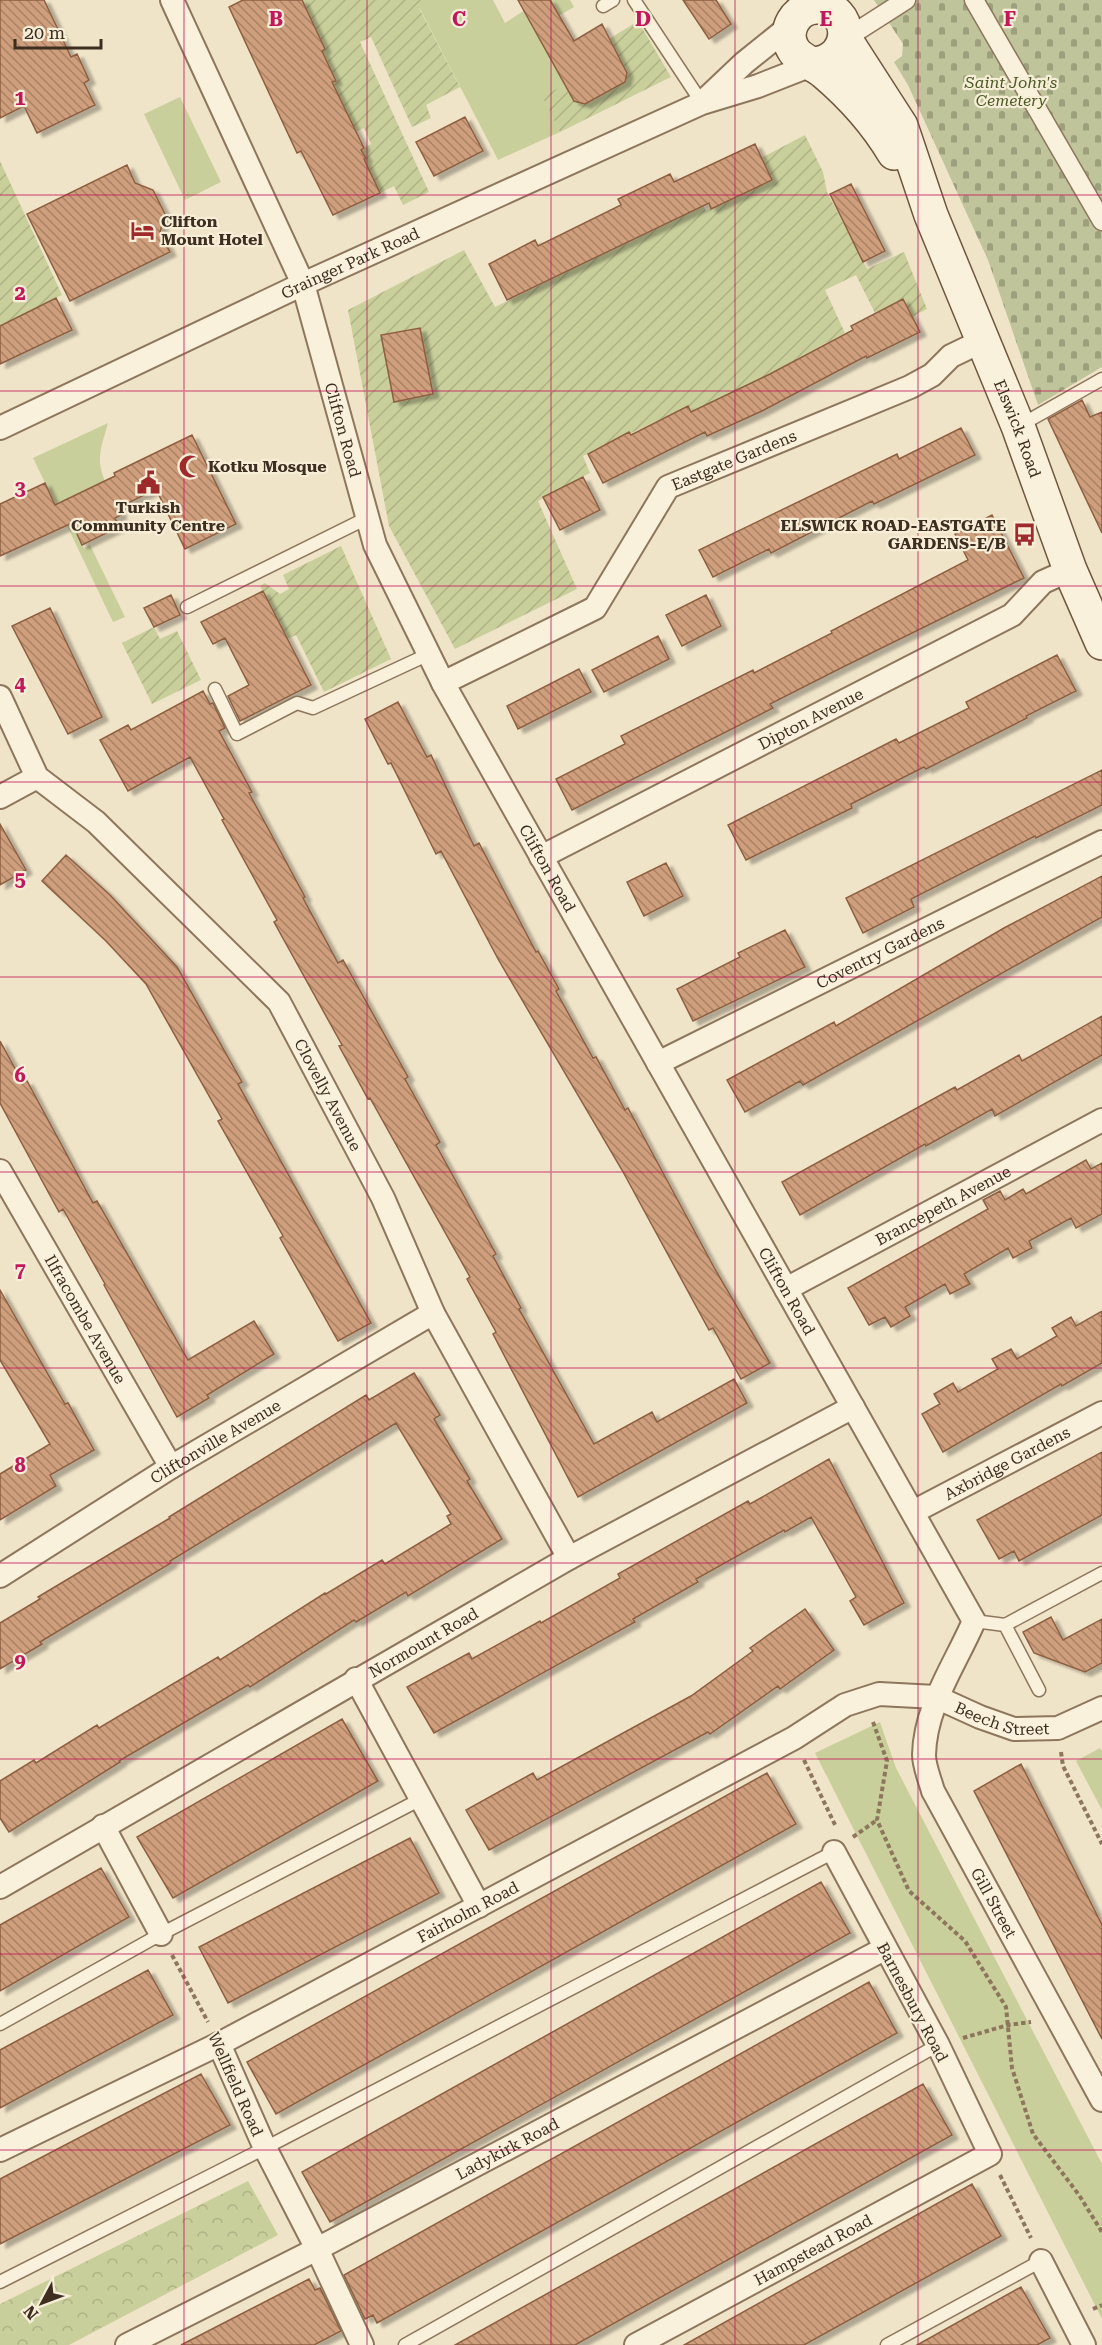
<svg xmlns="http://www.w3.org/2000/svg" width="1102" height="2345" font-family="'Roboto Serif',serif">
	<defs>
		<pattern id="cemetery-stones" width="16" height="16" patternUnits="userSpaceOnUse" patternTransform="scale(1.5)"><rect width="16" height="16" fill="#bfc49a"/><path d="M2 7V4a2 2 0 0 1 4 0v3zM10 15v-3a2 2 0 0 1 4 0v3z" fill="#9ca07d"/></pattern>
		<pattern id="park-crowns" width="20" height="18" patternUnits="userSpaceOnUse" patternTransform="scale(1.5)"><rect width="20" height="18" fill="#c9cf9b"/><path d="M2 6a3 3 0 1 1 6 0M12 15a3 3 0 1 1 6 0" fill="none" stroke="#aeb285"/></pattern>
		<pattern id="garden-furrows" width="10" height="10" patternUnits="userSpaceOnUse" patternTransform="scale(1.5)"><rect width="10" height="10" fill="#c9cf9b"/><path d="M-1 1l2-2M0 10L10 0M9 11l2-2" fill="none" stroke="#aeb285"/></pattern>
		<pattern id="building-back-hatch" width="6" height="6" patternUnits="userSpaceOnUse" patternTransform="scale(1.5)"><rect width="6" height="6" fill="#cf9f7d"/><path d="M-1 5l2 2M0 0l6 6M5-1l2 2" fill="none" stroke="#a98266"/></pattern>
		<filter id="shadow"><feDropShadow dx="6" dy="4" stdDeviation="1.5" flood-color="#0004"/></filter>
	</defs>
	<rect width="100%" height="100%" fill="#f0e4c8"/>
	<!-- grass -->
	<path fill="#c9cf9b" d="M434 0H493L505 23 540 0H570L574 7 535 29 565 85 543 97 560 132 498 160 419 7Z
		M180 97 221 182 185 200 144 114Z
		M108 423C102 446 95 458 105 481L56 505 33 458Z
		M66 511 84 548 90 545 125 617 113 622 61 513Z
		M880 1722 896 1768 1102 2164V2319L815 1753Z
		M1100 1748 1102 1751V1810L1076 1761Z"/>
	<!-- cemetery -->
	<path fill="url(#cemetery-stones)" d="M874 0H1102V367L1038 405 988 260 908 85 894 62 902 56 903 44Z"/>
	<!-- park -->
	<path fill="url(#park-crowns)" d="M248 2181 278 2235 69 2345H0V2304Z"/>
	<!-- garden -->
	<path fill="url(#garden-furrows)" d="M291 0H434L419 8 460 87 426 105 431 118 412 127 371 37 360 42 429 192 403 205 394 186 380 193 353 164 365 158 361 150 371 144 364 128 356 132 329 96 337 92 332 82 336 80 322 50 325 48 305 7Z
		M638 21 671 77 560 132 542 96 565 85 574 101 585 104 596 98 598 87 613 88 625 82 627 73 609 39Z
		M805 135 823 172 827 192 867 269 904 252 927 309 912 317 903 299 875 313 856 275 825 290 845 333 796 359V361L790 364 694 410 692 411 688 406 583 456 590 473 538 501 577 589 455 649 389 526 348 310 464 250 495 307 703 205 706 211 772 180 761 158Z
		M0 161 62 295 0 326Z
		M341 546 391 659 324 692 296 635 287 639 260 586 265 583 280 594 289 589 283 575Z
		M154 627 160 639 177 631 201 680 152 704 122 643Z"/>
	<!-- building -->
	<path fill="url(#building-back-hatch)" stroke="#8d5f41" stroke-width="1.5" filter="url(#shadow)" d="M0 0H44L71 57 77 54 89 80 84 83 95 105 37 133 24 106 0 118Z
		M243 0H302L325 49 322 51 336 81 332 82 364 148 361 150 366 158 364 159 380 193 333 215 301 151 297 153 229 7Z
		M518 0H550L574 41 602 24 627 73 625 82 585 104 574 101Z
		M683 0H716L731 24 709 39Z
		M465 117 483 151 434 176 416 142Z
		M755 144 772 180 711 209 709 203 507 300 489 264 535 240 538 246 621 205 618 199 670 174 674 182Z
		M127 165 135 183 153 190 165 214 160 232 170 252 70 301 27 214Z
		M851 184 885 251 863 262 830 194Z
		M56 298 72 330 0 364V326Z
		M903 299 920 332 867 358 866 356 762 411 707 436 705 432 603 483 588 454 629 432 631 435 688 406 691 412 770 374 853 330 851 326Z
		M420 328 433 394 394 402 381 335Z
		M1082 400 1090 417 1102 412V533L1048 419Z
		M961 428 975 455 874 504 872 501 771 553 769 549 713 577 699 550 897 454 899 459Z
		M192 435 236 524 185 549 156 489 118 508 121 515 115 518 119 527 82 545 72 523 0 556V504L45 483 55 505 115 476 114 473Z
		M583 477 600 510 560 530 543 497Z
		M992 515 1024 578 841 668 770 704 773 708 572 810 556 779 625 744 621 736 753 670 754 673 832 633 831 631 968 560 955 534Z
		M263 591 311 685 240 721 228 696 249 685 225 638 213 644 201 622Z
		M171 595 180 615 154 627 144 608Z
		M706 595 721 626 682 646 666 615Z
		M50 608 102 717 68 734 12 626Z
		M658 636 669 659 604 692 592 670Z
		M1057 655 1076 691 1026 716 1027 718 926 769 924 767 851 804 852 808 746 860 728 825 896 739 899 743 969 708 966 702Z
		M579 669 591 692 518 729 507 706Z
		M203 691 210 704 213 703 225 728 219 731 252 792 249 793 305 897 303 898 338 963 343 960 408 1077 405 1079 440 1142 436 1145 496 1254 493 1256 521 1308 519 1309 594 1444 652 1412 657 1422 734 1379 747 1403 578 1497 493 1334 496 1332 467 1279 470 1277 370 1098 368 1099 339 1046 342 1045 274 922 277 920 222 820 224 819 190 757 128 791 100 740 128 725 131 730Z
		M398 702 427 757 431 755 474 846 479 843 536 952 538 951 559 989 556 991 593 1058 596 1057 625 1110 628 1108 716 1271 770 1363 741 1379 713 1328 709 1330 622 1170 498 959 441 851 436 854 391 763 388 764 365 719Z
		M1102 770V805L1036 838 1035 836 911 899 914 907 863 933 846 898Z
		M0 824 26 870 0 885Z
		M66 855 110 895 177 967 242 1082 238 1084 371 1323 338 1341 280 1238 283 1236 218 1121 222 1119 146 984 106 941 42 881Z
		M666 863 683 896 644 916 627 882Z
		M1102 876V917L803 1085 800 1081 745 1112 727 1080 834 1022 836 1026 1004 928Z
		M785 930 805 967 693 1021 677 989 740 957 738 953Z
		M1102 1016V1055L995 1116 992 1109 926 1146 925 1144 800 1215 782 1182 955 1087 957 1090 1019 1055 1022 1061Z
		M0 1041 23 1083 27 1081 93 1203 97 1201 188 1360 254 1321 274 1354 207 1395 209 1398 177 1417 104 1285 105 1284 63 1209 59 1212 0 1103Z
		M1086 1160 1091 1169 1102 1163V1214L1076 1228 1071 1218 1029 1241 1032 1248 1013 1258 1008 1248 964 1274 970 1284 950 1294 945 1284 905 1307 910 1316 891 1327 885 1317 869 1325 848 1288 988 1209 983 1200 1000 1191 1005 1200 1023 1189 1026 1194Z
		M0 1290 65 1404 68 1403 94 1450 50 1475 56 1486 0 1520V1474L50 1444 0 1360Z
		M1102 1311V1363L1062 1386 1061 1384 943 1452 922 1414 940 1404 934 1394 953 1383 958 1392 998 1369 992 1359 1011 1349 1017 1359 1057 1336 1052 1328 1071 1317 1076 1326Z
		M414 1373 440 1415 434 1419 470 1479 467 1481 502 1539 408 1596 406 1592 356 1622 354 1620 250 1687 248 1685 119 1761 120 1762 9 1832 0 1818V1781L34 1760 36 1763 97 1725 99 1728 218 1657 220 1660 325 1593 326 1594 382 1560 385 1564 451 1524 447 1516 451 1514 396 1423 170 1561 171 1563 40 1642 42 1644 0 1669V1623L40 1599 38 1597 170 1518 169 1517 366 1395 369 1400Z
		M1102 1452V1515L1019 1561 1014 1551 999 1559 977 1520Z
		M829 1459 904 1603 864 1625 850 1601 856 1597 811 1517 785 1532 784 1530 696 1579 698 1582 633 1619 635 1622 434 1733 407 1687 469 1653 472 1659 540 1621 541 1623 620 1578 618 1574 748 1501 750 1504Z
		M805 1609 834 1650 780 1689 778 1686 710 1734 708 1732 489 1850 466 1810 533 1773 537 1780 691 1696 753 1651 750 1648Z
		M1051 1617 1063 1640 1102 1619V1663L1085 1672 1034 1653 1023 1632Z
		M342 1719 378 1781 173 1898 137 1837Z
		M1021 1764 1102 1925V2039L974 1791Z
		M767 1773 796 1824 276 2114 247 2062Z
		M410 1838 439 1893 228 2003 199 1947Z
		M101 1868 129 1917 0 1991V1925Z
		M821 1882 850 1933 330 2222 302 2172Z
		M148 1970 173 2015 0 2108V2050Z
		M869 1982 897 2033 377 2323 373 2315 365 2319 344 2275Z
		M201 2074 230 2125 0 2244V2179Z
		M923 2084 952 2135 575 2345H455Z
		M972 2184 1001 2236 804 2345H684Z
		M309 2279 315 2290 320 2288 341 2331 314 2345H181Z
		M1021 2287 1050 2338 1037 2345H917Z"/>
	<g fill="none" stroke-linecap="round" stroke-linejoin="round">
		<defs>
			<path id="service" d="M634 0 702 103
				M603 6 613 0
				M1019 426 1102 379
				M187 607 367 518
				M215 689 237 734 297 703 313 708 429 654
				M974 1621 1005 1625 1102 1573
				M1005 1625 1039 1690
				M0 2024 161 1934 421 1799
				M0 2282 265 2148 834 1852
				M405 2345 938 2045
				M887 2345 1041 2261"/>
			<path id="pedestrian" d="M974 0 1102 221
				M845 39 906 0"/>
			<g id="minor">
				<path id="s1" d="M172 0 303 284 375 545 443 683 974 1621C955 1665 925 1706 924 1755 924 1766 930 1780 933 1791L1102 2100"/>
				<path d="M706 99 744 63 790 26"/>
				<path id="s2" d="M0 428 303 284 702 103 758 86 814 64"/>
				<path id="s3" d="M443 683 595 608 668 487 910 387 932 375 951 356 982 341"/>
				<path id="s4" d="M0 697 37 777 96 822 279 1002 383 1198 433 1313 569 1558"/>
				<path d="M0 797 37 777"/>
				<path id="s5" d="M541 857 1012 615 1043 582 1070 570"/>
				<path id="s6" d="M658 1063 1102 842"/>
				<path id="s7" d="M0 1171 171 1467"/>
				<path id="s8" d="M786 1289 1102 1120"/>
				<path id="s9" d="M913 1512 1102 1413"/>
				<path id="s10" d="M0 1576 171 1467 433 1313"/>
				<path d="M356 1679 479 1906"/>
				<path d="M103 1826 161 1934"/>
				<path id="s11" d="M0 1887 569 1558 853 1407"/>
				<path d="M219 2044 265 2148 317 2249 362 2345"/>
				<path id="s12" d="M0 2150 219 2044 794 1738 845 1705 879 1694 936 1697 980 1717 1014 1729 1058 1728 1102 1708"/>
				<path d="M1041 2261 1084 2345"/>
				<path id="s13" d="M127 2345 317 2249 884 1949"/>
				<path id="s14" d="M636 2345 990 2154 938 2045 834 1852"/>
			</g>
			<g id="secondary">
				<path id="s15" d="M845 39 901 126 931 215 1018 426 1070 570 1102 643"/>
				<path d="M814 64C855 60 854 6 817 7 796 7 782 31 793 49 799 60 815 64 825 73 852 96 876 123 894 153"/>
			</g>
		</defs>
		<!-- service casing -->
		<use href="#service" stroke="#8d765c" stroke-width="15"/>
		<!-- pedestrian casing -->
		<use href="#pedestrian" stroke="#8d765c" stroke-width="21"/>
		<!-- minor casing -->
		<use href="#minor" stroke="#8d765c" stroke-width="26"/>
		<!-- secondary casing -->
		<use href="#secondary" stroke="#6f573f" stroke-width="36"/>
		<!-- path -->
		<path stroke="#8d765c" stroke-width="4" stroke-dasharray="4.5 3" stroke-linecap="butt" d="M873 1722 887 1761 877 1820 909 1891 965 1941 1006 2007 1012 2068 1033 2134 1079 2195 1102 2232
			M1061 1752 1063 1766 1102 1844
			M804 1760 836 1827
			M853 1837 877 1820
			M172 1955 208 2022
			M963 2038 1008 2025 1031 2022
			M1000 2175 1031 2238
			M1093 2309 1102 2305"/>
		<!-- service -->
		<use href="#service" stroke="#faf1dc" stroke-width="12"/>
		<!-- pedestrian -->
		<use href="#pedestrian" stroke="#faf1dc" stroke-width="18"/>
		<!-- minor -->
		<use href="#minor" stroke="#faf1dc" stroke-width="22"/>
		<!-- secondary -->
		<use href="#secondary" stroke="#faf1dc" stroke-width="33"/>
	</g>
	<!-- grid -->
	<path fill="none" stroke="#c2185b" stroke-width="1.5" stroke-opacity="0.55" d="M184 0V2345M367 0V2345M551 0V2345M735 0V2345M918 0V2345M0 195H1102M0 391H1102M0 586H1102M0 782H1102M0 977H1102M0 1172H1102M0 1368H1102M0 1563H1102M0 1759H1102M0 1954H1102M0 2150H1102"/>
	<!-- icons -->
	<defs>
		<symbol id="hotel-bare" viewBox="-9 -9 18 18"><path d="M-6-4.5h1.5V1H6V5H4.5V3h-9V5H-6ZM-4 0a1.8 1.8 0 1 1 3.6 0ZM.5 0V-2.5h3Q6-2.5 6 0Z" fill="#9e2a2b" stroke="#f7eed8" stroke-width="2.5" paint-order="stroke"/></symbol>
		<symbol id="mosque-bare" viewBox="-9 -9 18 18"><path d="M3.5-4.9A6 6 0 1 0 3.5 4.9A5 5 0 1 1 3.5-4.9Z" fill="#9e2a2b" stroke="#f7eed8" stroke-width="2.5" paint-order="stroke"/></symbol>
		<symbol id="civic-bare" viewBox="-9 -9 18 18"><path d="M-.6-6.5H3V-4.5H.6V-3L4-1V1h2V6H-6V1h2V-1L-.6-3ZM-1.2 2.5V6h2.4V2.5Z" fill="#9e2a2b" stroke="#f7eed8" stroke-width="2.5" paint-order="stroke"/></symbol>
		<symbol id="bus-bare" viewBox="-9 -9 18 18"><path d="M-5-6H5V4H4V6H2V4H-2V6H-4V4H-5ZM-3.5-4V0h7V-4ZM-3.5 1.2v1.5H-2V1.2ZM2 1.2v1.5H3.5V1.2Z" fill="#9e2a2b" stroke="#f7eed8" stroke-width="2.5" paint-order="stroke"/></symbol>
	</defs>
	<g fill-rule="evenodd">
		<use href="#hotel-bare" x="126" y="214" width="33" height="33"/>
		<use href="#mosque-bare" x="174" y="450" width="33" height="33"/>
		<use href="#civic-bare" x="132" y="466" width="33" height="33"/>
		<use href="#bus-bare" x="1008" y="518" width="33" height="33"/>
	</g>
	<g text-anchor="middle" stroke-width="4.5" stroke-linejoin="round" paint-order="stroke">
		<!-- park labels -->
		<g font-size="16" font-style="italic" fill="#4d5a26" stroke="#f7eed8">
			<text x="1011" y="88">Saint John's<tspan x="1011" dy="18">Cemetery</tspan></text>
		</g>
		<!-- poi labels -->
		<g font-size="16" font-weight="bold" fill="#3d2e20" stroke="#f7eed8" text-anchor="start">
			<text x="161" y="227">Clifton<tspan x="161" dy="18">Mount Hotel</tspan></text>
			<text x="208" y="472">Kotku Mosque</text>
			<text x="148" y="513" text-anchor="middle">Turkish<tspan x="148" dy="18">Community Centre</tspan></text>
			<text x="1006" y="531" text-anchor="end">ELSWICK ROAD-EASTGATE<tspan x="1006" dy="18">GARDENS-E/B</tspan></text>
		</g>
		<!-- street labels -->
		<g font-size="16" fill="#3d2e20" stroke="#f7eed8">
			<text dy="6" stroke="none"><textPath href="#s2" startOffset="387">Grainger Park Road</textPath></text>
			<text dy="6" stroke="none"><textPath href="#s15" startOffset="428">Elswick Road</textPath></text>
			<text dy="6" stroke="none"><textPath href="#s1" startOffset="464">Clifton Road</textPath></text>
			<text dy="6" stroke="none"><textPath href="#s3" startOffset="382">Eastgate Gardens</textPath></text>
			<text dy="6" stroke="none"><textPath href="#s5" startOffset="303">Dipton Avenue</textPath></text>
			<text dy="6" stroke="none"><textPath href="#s1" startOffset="950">Clifton Road</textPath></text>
			<text dy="6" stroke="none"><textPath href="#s6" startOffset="248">Coventry Gardens</textPath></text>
			<text dy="6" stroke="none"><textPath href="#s4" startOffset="524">Clovelly Avenue</textPath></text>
			<text dy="6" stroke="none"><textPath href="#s8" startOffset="178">Brancepeth Avenue</textPath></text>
			<text dy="6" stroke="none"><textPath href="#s1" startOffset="1436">Clifton Road</textPath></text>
			<text dy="6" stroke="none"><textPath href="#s7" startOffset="171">Ilfracombe Avenue</textPath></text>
			<text dy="6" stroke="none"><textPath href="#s10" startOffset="254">Cliftonville Avenue</textPath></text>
			<text dy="6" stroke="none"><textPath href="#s9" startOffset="106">Axbridge Gardens</textPath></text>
			<text dy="6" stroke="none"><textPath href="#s11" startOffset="489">Normount Road</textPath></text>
			<text dy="6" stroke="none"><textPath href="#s12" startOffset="1119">Beech Street</textPath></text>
			<text dy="6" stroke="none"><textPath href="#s1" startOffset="2124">Gill Street</textPath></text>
			<text dy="6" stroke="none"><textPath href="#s12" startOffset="525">Fairholm Road</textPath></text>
			<text transform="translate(913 2002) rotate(62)" y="6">Barnesbury Road</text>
			<text transform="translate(236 2084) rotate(66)" y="6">Wellfield Road</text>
			<text dy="6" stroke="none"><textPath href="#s13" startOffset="428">Ladykirk Road</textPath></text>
			<text dy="6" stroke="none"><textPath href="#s14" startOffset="201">Hampstead Road</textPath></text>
		</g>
	</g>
	<g font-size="20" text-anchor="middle" font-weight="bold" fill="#c2185b" stroke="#f7eed8" stroke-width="4.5" stroke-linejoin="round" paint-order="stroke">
		<text x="276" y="26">B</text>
		<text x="459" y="26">C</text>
		<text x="643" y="26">D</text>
		<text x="826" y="26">E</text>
		<text x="1010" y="26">F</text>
		<text x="20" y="105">1</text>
		<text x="20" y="300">2</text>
		<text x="20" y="495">3</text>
		<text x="20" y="691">4</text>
		<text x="20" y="886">5</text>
		<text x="20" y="1082">6</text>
		<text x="20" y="1277">7</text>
		<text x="20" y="1472">8</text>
		<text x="20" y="1668">9</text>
	</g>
	<!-- north arrow -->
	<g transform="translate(42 2303) rotate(229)" stroke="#f7eed8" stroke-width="4.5" paint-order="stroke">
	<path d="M0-4.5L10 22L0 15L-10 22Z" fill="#3d2e20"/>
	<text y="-9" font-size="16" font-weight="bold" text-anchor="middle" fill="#3d2e20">N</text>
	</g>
	<!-- scale -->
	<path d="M15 39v9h86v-9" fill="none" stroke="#3d2e20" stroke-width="3"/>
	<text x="24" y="39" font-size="18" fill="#3d2e20" stroke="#f7eed8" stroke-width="4.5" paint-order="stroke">20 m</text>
</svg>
